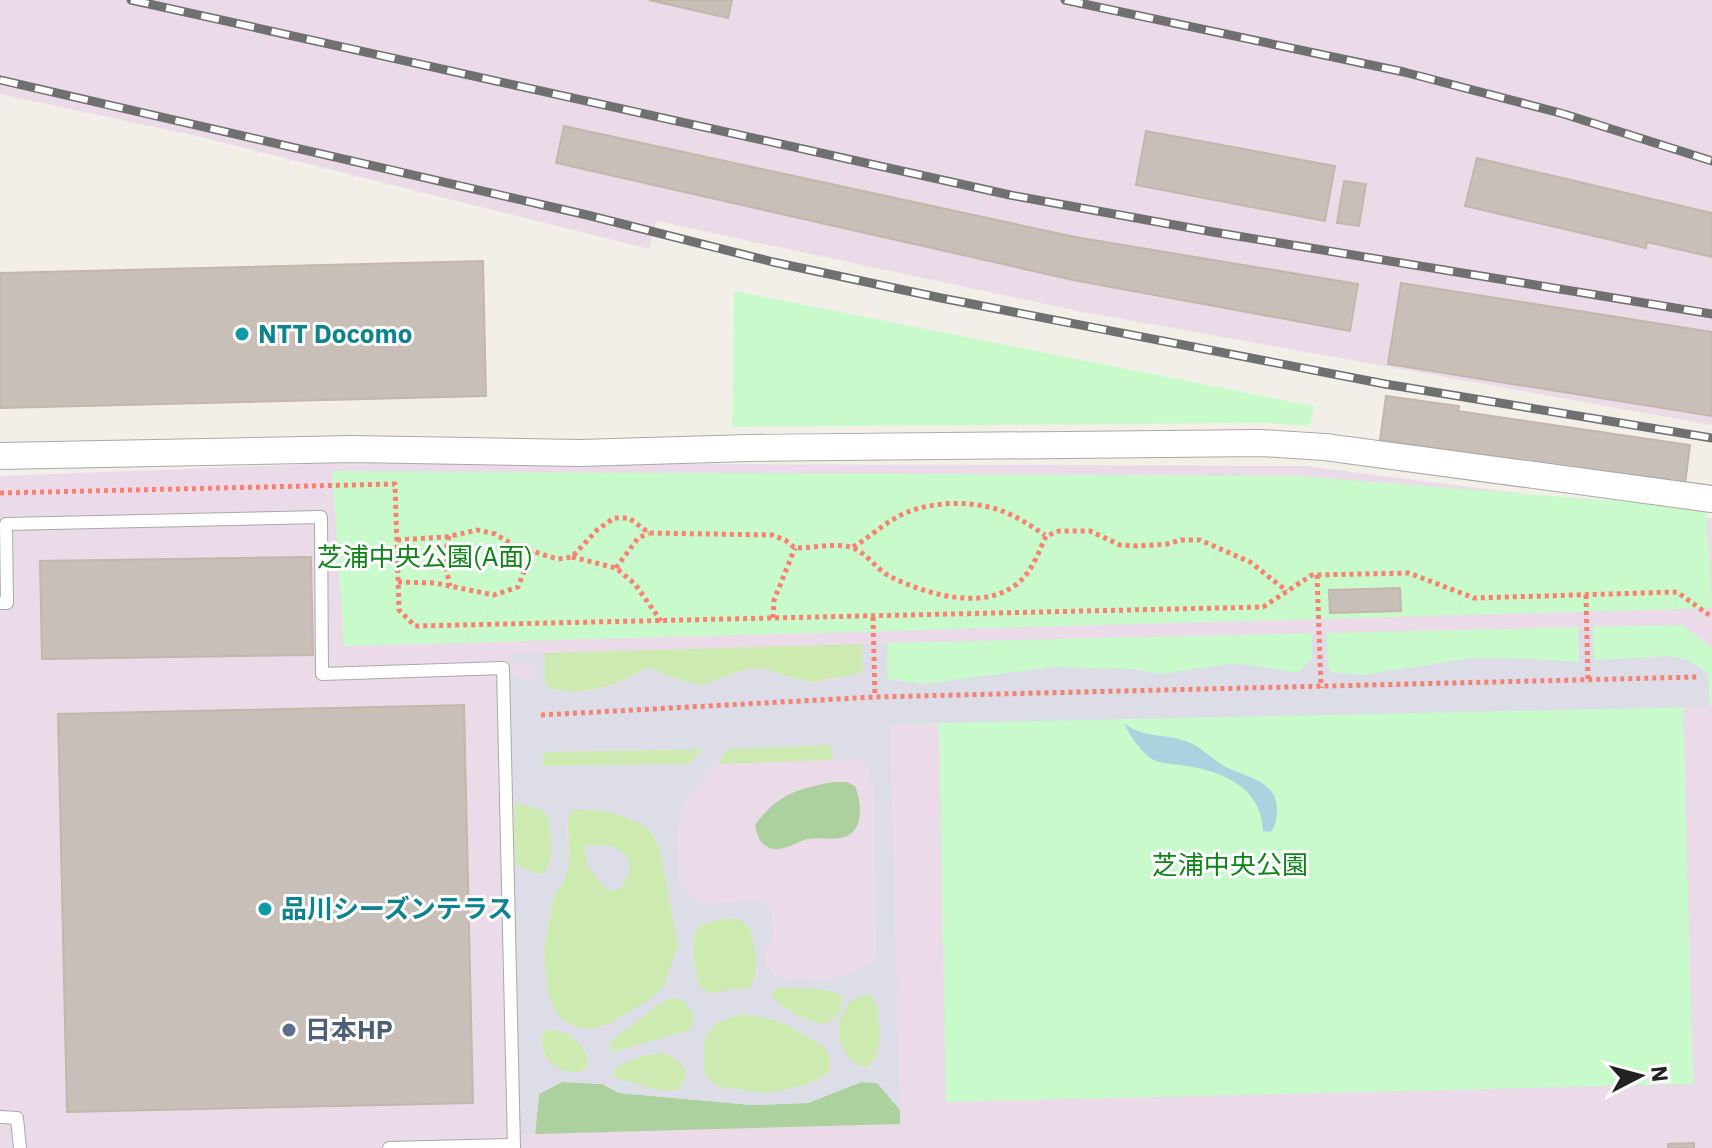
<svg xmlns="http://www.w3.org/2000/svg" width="1712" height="1148" font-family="'IBM Plex Sans','Noto Sans JP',sans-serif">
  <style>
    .industrial { fill: #ebdbe8 }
    .grass { fill: #cdebb0 }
    .forest { fill: #add19e }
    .park { fill: #c8facc }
    .plaza { fill: #dddde8; fill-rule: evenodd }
    .water { fill: #aad3df }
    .building { fill: #c7bfb8; stroke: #c4b6ab; stroke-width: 2 }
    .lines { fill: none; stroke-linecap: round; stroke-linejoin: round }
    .lane-casing { stroke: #a9a9a9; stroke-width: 14 }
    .street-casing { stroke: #a9a9a9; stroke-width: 28 }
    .path { stroke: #fa8072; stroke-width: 5; stroke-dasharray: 4 4; stroke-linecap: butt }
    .lane { stroke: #fff; stroke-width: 12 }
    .street { stroke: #fff; stroke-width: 26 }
    .rail-casing { stroke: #707070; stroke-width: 9 }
    .rail { stroke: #fff; stroke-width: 6; stroke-dasharray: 18; stroke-linecap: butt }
    .culture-dot { fill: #0f9aa8; stroke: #fff; stroke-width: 3 }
    .service-dot { fill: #5c6f8a; stroke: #fff; stroke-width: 3 }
    .labels { text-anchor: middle; stroke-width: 6; stroke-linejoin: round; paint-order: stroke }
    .culture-label { font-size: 26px; font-weight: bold; fill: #0d838f; stroke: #fff; text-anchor: start }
    .park-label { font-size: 26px; fill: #0c8416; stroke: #fff }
    .service-label { font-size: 26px; font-weight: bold; fill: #4e5e75; stroke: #fff; text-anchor: start }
  </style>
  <rect width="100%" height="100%" fill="#f2efe9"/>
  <g class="industrial">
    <polygon points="0,0 1712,0 1712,425 1078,311 656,221 649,249 192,135 0,94"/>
    <polygon points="340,463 1305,466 1712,518 1712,1148 0,1148 0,476"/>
  </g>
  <g class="grass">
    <path d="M862,644V673L811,682L759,669L743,670L701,686L645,669C611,688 589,695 549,689L545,681V653Z"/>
    <polygon points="832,745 832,760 718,764 727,749"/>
    <polygon points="703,749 690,764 543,767 542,752"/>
    <path d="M514,803C522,805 532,805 539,808C560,818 553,857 545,873H535L515,865Z"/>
    <path d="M578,809C601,810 643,814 655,838C661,848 663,861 665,873C668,890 679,931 678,945C678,957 671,976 665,986C658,995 646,1003 637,1009C601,1034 559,1041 547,989C542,966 545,920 553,898C557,887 566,879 568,865C572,847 564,829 571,811Z"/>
    <path d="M727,918C736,919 746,920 751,929C758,943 759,976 750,988L709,993L699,987C695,967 687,942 700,925Z"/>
    <path d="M781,987L829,990L841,995C843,1011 837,1020 822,1025C806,1019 777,1012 772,993L776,988Z"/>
    <path d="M868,994L873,997C879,1008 881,1021 880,1034C878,1096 833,1057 839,1024C840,1017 846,1008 850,1001Z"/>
    <polygon points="674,997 685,1002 694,1013 693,1025 688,1031 613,1052 610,1050 610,1041 663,1001"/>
    <path d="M741,1014C765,1014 807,1029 824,1046C831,1053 830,1062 830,1071C809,1092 737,1102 712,1083C697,1071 699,1039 713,1027C720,1019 731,1017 741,1014Z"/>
    <path d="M550,1029C571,1033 590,1045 587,1068C564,1083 533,1056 544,1031Z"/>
    <path d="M663,1053C682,1059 695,1075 677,1090H656L614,1077L613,1069C628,1059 646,1054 663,1053Z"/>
  </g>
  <g class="forest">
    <path d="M834,782H847L855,786C862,803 865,835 840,838C830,840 819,837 808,839C795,842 780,855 766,846C758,841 757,833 755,825C776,795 799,788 834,782Z"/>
    <polygon points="562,1082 602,1084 619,1093 752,1105 808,1103 861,1082 878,1083 900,1110 900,1124 535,1134 539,1094"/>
  </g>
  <g class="park">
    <polygon points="734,291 1314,406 1310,426 1264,423 732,427"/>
    <polygon points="332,471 1298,476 1706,508 1712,608 344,646"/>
    <polygon points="1682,625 1712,648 1712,706 1683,708 1693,1084 946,1102 939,724 889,724 887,643"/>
  </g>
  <g class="plaza">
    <path d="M1593,627L1594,660L1671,656L1688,660L1708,673L1710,707L890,724L900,1110L877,1083L861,1082L808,1103L752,1105L619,1093L602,1084L562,1082L539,1094L535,1134H519L515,865L535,873H545L553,857L549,818L541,809L514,803L510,674L535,681L534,664H508V654L545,653V681L549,689L580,692L613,687L645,669H654L673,678L701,686L743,670L759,669H768L789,678L810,682L826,681L862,673V644L887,643L888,679L923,684L1054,667L1133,669L1162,674L1228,664L1252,665L1292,672L1300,671L1312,658V634L1327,633L1328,664L1331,672L1362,675L1471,658H1511L1579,662L1578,628ZM831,745L832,760L858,759L866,764L871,778L875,802L876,956L872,962L849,974L832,979L793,980L775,976L767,967L764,956L773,936L772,912L769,907L755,901L708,904L697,902L686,892L680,882L678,872L677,830L683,808L689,797L728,749ZM702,749L690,764L543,766V752ZM578,809L599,810L621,816L640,823L655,835L662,857L678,945L664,986L651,999L606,1026L589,1029L571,1027L556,1012L547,989L544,949L554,895L561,887L568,868L567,821L571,811ZM727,918L740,919L751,929L758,968L757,980L750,988L709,993L699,986L694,961V935L700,925ZM781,987L829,990L841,995L842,1006L838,1015L831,1022L822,1025L796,1015L774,1000L772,993L776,988ZM868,994L873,997L877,1004L880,1030L879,1050L876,1061L869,1067H861L851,1060L843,1049L840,1041L839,1022L850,1001ZM674,997L685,1002L694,1013L693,1025L688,1031L614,1052L610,1050L611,1041L663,1001ZM741,1014L779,1020L823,1046L830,1056V1071L824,1078L794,1089L765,1093L719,1087L709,1080L704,1070V1044L709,1029L719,1021ZM550,1029L568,1034L583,1047L587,1052V1068L581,1073H571L560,1070L548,1061L541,1050V1038L544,1031ZM663,1053L675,1057L682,1062L687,1074L685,1083L677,1090H656L614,1077V1069L621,1064L649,1054Z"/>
    <polygon points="584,845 612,846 624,853 630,863 629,875 619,890 608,890 602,884 588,866"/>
  </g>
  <path class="water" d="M1124,723C1144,739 1166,733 1188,742C1201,747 1212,759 1224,766C1247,778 1276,780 1277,809C1277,819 1276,824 1271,832L1263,831C1262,788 1223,771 1186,766C1175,764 1159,764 1150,758C1139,749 1130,736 1124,723Z"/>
  <g class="building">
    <polygon points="649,0 732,0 728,18"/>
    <polygon points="564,126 1075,237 1358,284 1350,331 1073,280 556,163"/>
    <polygon points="1146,131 1335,166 1325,221 1136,185"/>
    <polygon points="1477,158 1712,213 1712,257 1647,242 1646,248 1465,206"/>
    <polygon points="1344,181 1366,184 1359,226 1337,223"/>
    <polygon points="483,261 486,396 0,408 0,273"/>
    <polygon points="1401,283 1712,332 1712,416 1388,364"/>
    <polygon points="1386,396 1459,406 1458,411 1690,445 1685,484 1380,440"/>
    <polygon points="311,557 313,655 42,659 40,561"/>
    <polygon points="1400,588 1401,611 1330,613 1329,590"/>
    <polygon points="464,705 473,1103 67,1112 58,714"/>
    <polygon points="1694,1143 1694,1148 1668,1148 1668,1144"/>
  </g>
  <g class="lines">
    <defs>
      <g id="lane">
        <polyline points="0,603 7,603 6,524 321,517 322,674 503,668 514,1148"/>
        <polyline points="0,1117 17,1118 20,1148"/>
        <polyline points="389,1148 514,1145"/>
      </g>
      <polyline id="street" points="0,456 353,449 580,453 749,448 1261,443 1325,447 1712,499"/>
    </defs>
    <use href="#lane" class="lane-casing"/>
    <use href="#street" class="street-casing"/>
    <g class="path">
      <polyline points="0,493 395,484 399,610 415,626 1263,607 1312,575 1409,573 1474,598 1677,592 1712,617"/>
      <polyline points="449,536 444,559 450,586"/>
      <path d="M397,540L446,537L477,530L495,534L514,545L544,555L558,559L572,557L597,530L614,518H629L649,533L772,535L785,540L795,548C813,548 832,543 850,547C865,551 876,569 889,576C925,594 984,612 1018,583C1032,572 1039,551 1046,536L1059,531H1090L1120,545L1137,546L1167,544L1181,540H1200L1250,562L1287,591"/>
      <path d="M853,547C867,539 880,527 894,519C922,501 971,499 1002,511C1018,517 1031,526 1045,535"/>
      <polyline points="572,557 616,568 635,584 661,621"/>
      <polyline points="616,568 638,538 649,533"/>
      <polyline points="1317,575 1321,688"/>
      <polyline points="398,582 435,583 494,595 518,587 532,551"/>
      <polyline points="1586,595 1588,680"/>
      <polyline points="873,617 875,697"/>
      <polyline points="773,618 774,600 795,548"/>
      <polyline points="541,715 875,697 1698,677"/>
    </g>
    <use href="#lane" class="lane"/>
    <use href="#street" class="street"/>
    <defs>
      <g id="rail">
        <polyline points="131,0 1010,195 1213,232 1712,314"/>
        <polyline points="1065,0 1404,72 1564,114 1712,161"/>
        <polyline points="0,80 587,215 773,262 941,298 1385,384 1712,438"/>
      </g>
    </defs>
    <use href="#rail" class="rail-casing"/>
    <use href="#rail" class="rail"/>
  </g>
  <g class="culture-dot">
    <circle cx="242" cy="334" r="8"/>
    <circle cx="265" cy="909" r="8"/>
  </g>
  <circle class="service-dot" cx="289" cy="1030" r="8"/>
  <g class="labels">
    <g class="culture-label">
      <text x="258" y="343">NTT Docomo</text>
      <text x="281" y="918">品川シーズンテラス</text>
    </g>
    <g class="park-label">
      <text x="425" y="566">芝浦中央公園(A面)</text>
      <text x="1230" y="874">芝浦中央公園</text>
    </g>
    <g class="service-label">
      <text x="305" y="1039">日本HP</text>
    </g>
  </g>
  <g transform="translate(1640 1076) rotate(84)" stroke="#ffffff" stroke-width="6" paint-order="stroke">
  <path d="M0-6L14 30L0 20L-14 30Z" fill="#222222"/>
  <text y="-12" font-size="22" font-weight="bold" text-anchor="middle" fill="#222222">N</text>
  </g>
</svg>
